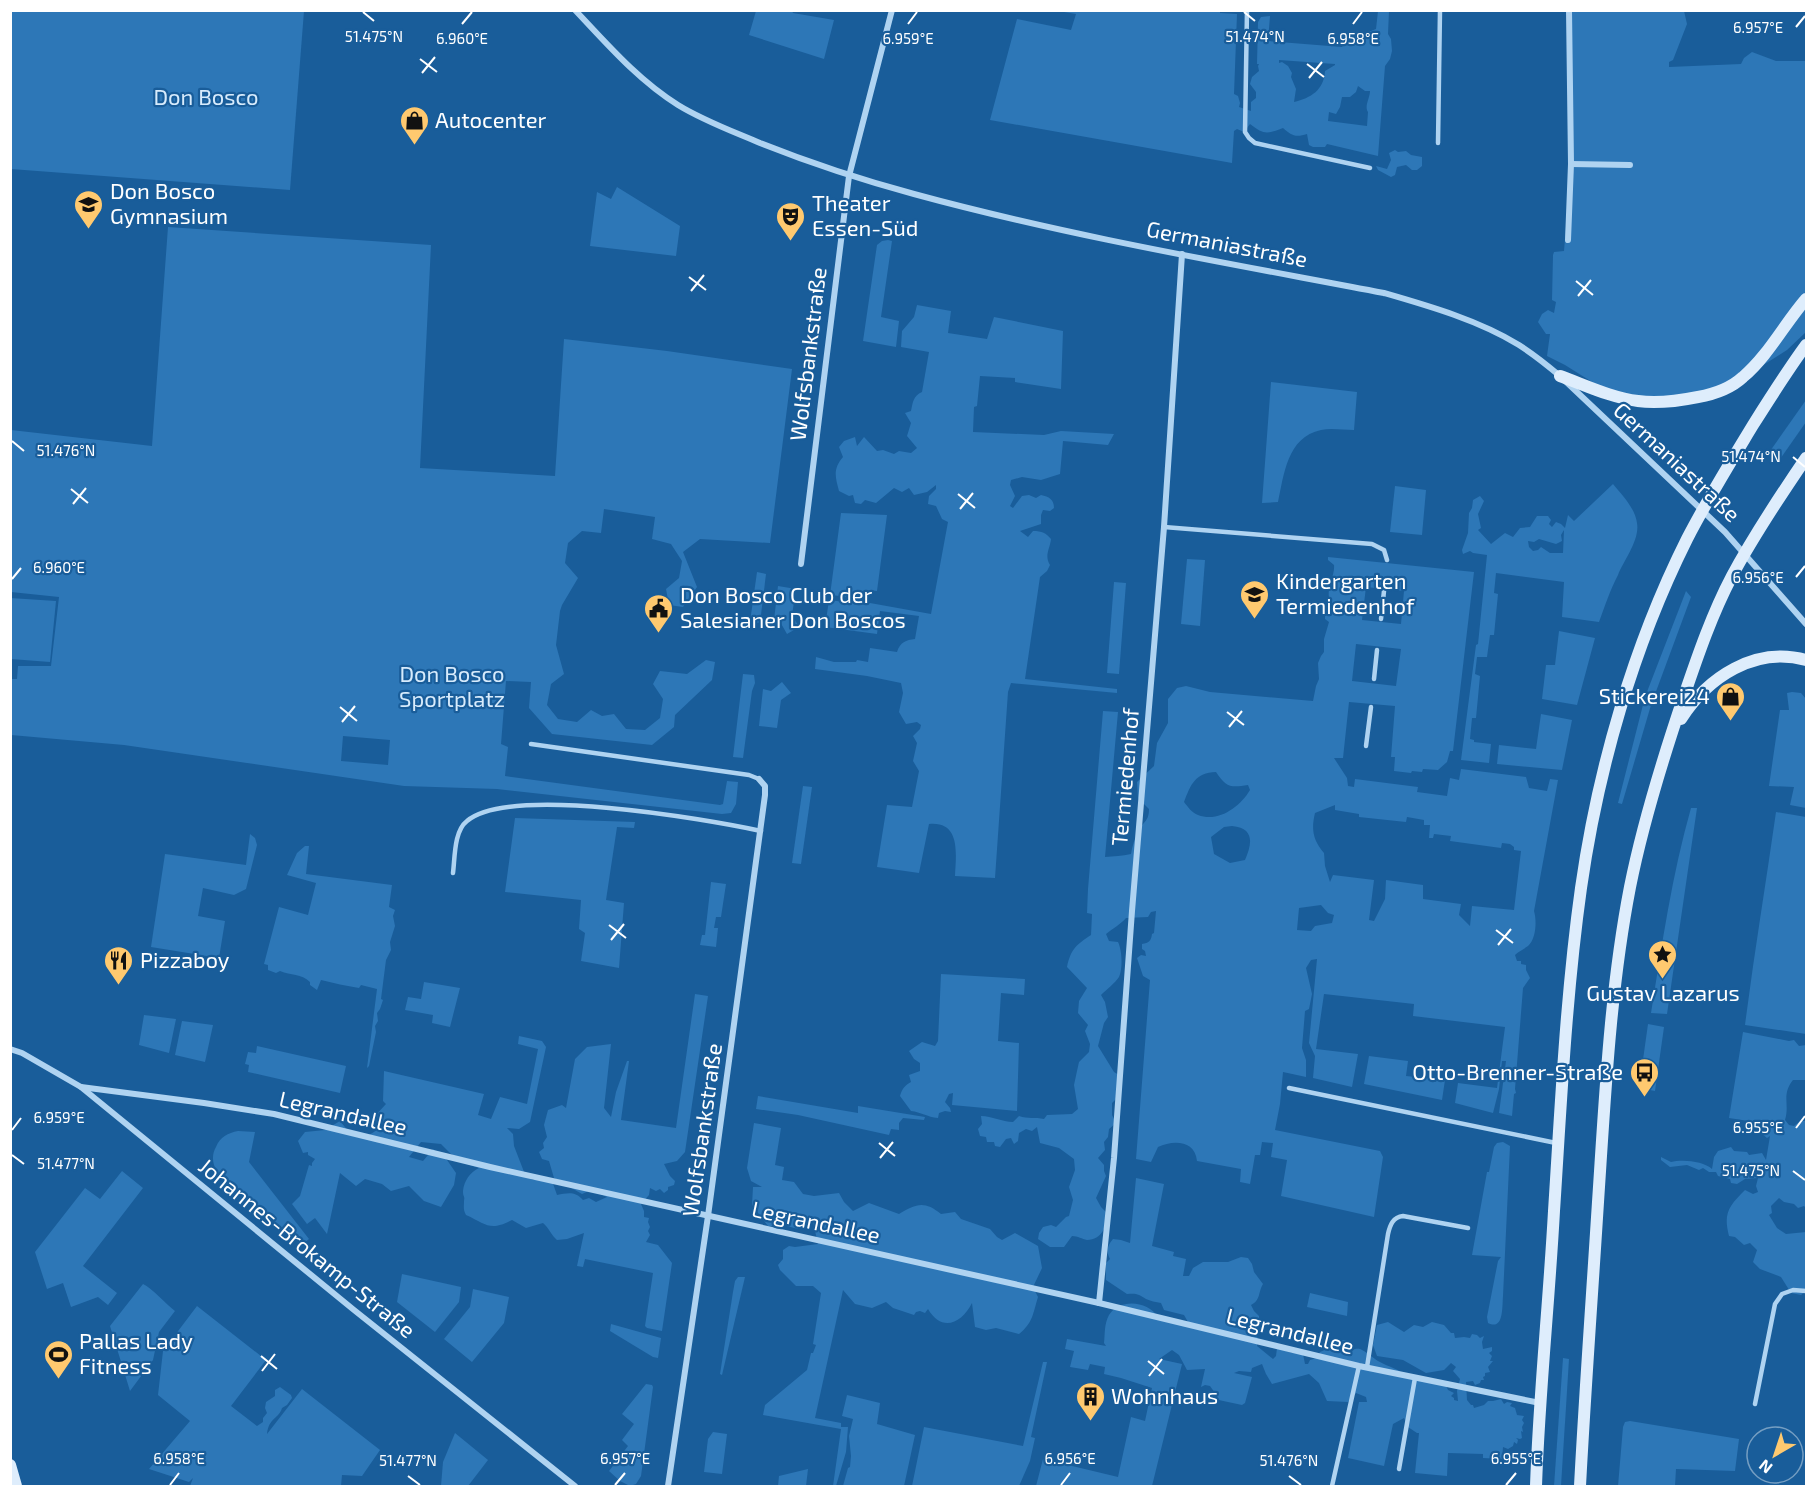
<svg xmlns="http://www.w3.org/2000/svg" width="1817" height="1497" font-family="'Exo 2',sans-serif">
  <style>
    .green { fill: #2d77b7; fill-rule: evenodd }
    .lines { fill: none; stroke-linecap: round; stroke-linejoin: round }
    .lane { stroke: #afd3f1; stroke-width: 4.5 }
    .street { stroke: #afd3f1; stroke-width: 6 }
    .secondary { stroke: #deedfc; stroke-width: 12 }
    .ticks { fill: none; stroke: #fff; stroke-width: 2 }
    .labels { text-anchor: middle; stroke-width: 4.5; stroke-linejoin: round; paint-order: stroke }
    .park-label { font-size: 22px; fill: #d7ebfc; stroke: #195d9a }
    .poi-label { font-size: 22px; fill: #fff; stroke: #195d9a; text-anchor: start }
    .street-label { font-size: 22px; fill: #fff; stroke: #195d9a }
    .ticks-label { font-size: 15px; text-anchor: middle; fill: #fff; stroke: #195d9a; stroke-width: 4.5; stroke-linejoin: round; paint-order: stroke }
  </style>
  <rect width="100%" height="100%" fill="#195d9a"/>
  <g class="green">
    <path d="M1220,10V13L1237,14L1234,94L1238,96L1240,103L1239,107L1251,111V102L1256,98V92L1250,84L1252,77L1259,71L1258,66L1259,64H1257L1258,22L1261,17L1270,16L1268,41L1342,47L1348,37L1360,41L1367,38L1366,33L1376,29L1378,11H1389L1388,34L1391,39L1392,51L1390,59L1385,66L1378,156L1327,144L1325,147H1313L1309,145L1307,134C1295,138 1291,135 1283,128C1267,134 1264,135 1250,124L1244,132L1237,129L1234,131L1232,163L990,120L1017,19L1071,30L1076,14L1058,11ZM1279,60L1335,64V65L1325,71C1324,90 1311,98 1294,102L1296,89L1291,77L1292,73L1288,66L1282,62L1279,63ZM1358,86L1365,91H1370C1370,98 1364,106 1368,112L1367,126L1328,121L1329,112L1336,114L1340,107L1342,97H1350L1356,92Z"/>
    <polygon points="10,11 304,11 290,190 11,169"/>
    <polygon points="756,11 792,11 793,13 834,20 824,59 749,35"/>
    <polygon points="1569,11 1684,11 1687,24 1673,60 1669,62 1669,67 1741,64 1744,58 1752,52 1776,61 1806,61 1806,332 1787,350 1733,384 1653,403 1608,392 1565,365 1547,356 1550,334 1546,334 1538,322 1542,314 1548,310 1554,313 1556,302 1552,300 1553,255 1554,252 1564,251 1571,164"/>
    <polygon points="1395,150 1398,152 1406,151 1411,155 1422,157 1422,166 1417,170 1412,170 1406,165 1397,167 1395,175 1391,177 1378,170 1376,166 1387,169 1391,160 1389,153"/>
    <polygon points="617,187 680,226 676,256 590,246 597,192 611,199"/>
    <path d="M168,227L431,245L420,468L555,476L564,339L667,351L792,369L770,543L700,539L683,552L697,587L683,607L669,605L666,589L679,578L682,561L671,544L652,539L655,517L604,509L601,533L582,531L568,543L565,563L578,578L562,605L560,611L556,645L564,674L551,684L547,705L558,719L577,722L591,710L602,716L614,714L626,729L645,730L660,718L663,699L653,684L660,671L687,674L706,660L715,662L712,680L675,715L674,727L652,745L552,734L529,708L531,682L506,681L501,744L508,747L505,776L720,805L723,804L727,781L738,782L736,804L731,813L722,814L497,789L404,786L124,745L11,735V679H17L18,666H51L59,597L11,592V430L152,446ZM343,736L390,740L388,765L341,761Z"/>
    <polygon points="888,240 892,241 881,317 899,321 896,347 863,341 877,245 882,241"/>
    <path d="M917,305L951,311L948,333L987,339L994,317L1063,331L1061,389L1015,382V378L980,376L977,406L974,407L973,432L1044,435L1061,431L1114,434L1108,445L1063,441L1060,474L1041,480L1022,477L1011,480L1010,485L1015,496L1010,506L1013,508L1022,496L1029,495L1036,498L1041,495C1049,497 1054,499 1054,508L1050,511L1043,510L1041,515V524L1020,531L1028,537L1033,531C1042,531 1046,533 1051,539C1050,549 1044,555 1050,565L1047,571L1040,577L1025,679L1117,689V693L1011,683L1008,692L995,878L955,876C956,854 961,821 929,824L919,873L877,867L887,805L912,807L919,771L913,761L917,743L913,736L920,729L921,725L917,722L906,724L899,712L903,693L901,683L867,676L815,669L816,657L834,662H856L857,660L868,662L870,648L897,652C900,642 906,640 915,639L919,616L880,611L877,634L825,627L829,600L867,605L870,603L931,614L948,522L942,519L936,506L928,504L929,496L936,489V485L927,492L914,495L909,488L902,492L894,488L876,503L865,500L861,504L855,503L853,495L849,496L839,491C835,476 833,469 843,457L839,447L844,441L855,437L857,446L864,437L877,451L883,450L894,454L899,451L911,453L917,448L907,436L911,423L905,413L911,411C913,402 913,396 922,392L929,352L901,347L902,331L914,317Z"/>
    <path d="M1271,382L1357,392L1354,430C1343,430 1331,428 1321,430C1287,437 1284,475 1278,502L1262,503Z"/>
    <polygon points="1806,400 1806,422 1778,462 1768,454"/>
    <path d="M1613,484C1622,495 1635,508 1637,523C1640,540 1624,560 1618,575C1610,590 1605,606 1599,622L1562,617L1564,582L1496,573L1494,593L1498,594L1494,635H1490L1487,657H1477L1475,674L1480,676L1476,718H1472L1470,739L1474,740V742L1491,744L1489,763L1461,760L1476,645L1478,644L1487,555L1473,553L1470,551L1463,554L1462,550L1468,533L1469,513L1472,508L1473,500L1480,496L1484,501L1478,514L1481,528L1478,530L1491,544L1505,533L1513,537L1520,528L1530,527L1537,516H1548L1551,520L1549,524L1552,527L1556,522L1561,524L1565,528L1568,515L1574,521ZM1564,530L1563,553H1550L1541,547L1538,550L1533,551L1529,547L1528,541L1534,542L1539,539L1556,544L1562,541L1561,535Z"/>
    <polygon points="1395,486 1426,490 1422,535 1390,532"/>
    <polygon points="841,513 887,515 877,591 869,590 860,598 830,595"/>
    <path d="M1328,557L1474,572L1453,751H1450L1447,762L1438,770L1423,769L1422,772L1412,771L1411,773L1394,771L1395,757H1391L1395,706L1349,702L1343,758H1334L1347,778L1348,786L1354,787L1355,779L1418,787L1417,792L1447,796L1450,778L1459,780L1461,769L1526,777L1529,788L1547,791L1550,779L1558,780L1534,911C1537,921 1536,939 1528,946C1524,949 1519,951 1515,955L1517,961H1521V964L1526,965V970L1530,978L1523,988L1515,1089L1516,1093L1514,1094L1512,1116L1499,1113L1506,1061H1502L1499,1089L1493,1113L1455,1103L1458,1083L1497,1088L1505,1027L1413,1016L1414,1004L1324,994L1316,1049L1358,1054L1352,1087L1313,1078L1315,1056L1309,1043L1317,959L1311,960L1306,968L1312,994L1309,1009L1305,1011L1302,1048L1306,1060V1077L1283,1072L1280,1104L1275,1130L1380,1151L1383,1157L1374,1217L1281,1196L1287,1160L1271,1157L1273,1143L1262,1142L1260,1155H1255L1250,1184L1240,1182L1241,1169L1197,1161C1195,1140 1173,1140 1158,1147L1151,1162L1136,1159L1150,980L1143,976L1137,958L1141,955L1146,956L1145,951L1142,949V944C1149,943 1151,941 1152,934L1154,933L1156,911L1151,912L1148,917L1126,918C1120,925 1113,928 1106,934L1109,941L1118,942C1122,950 1123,968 1119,977C1115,983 1106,990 1101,995L1105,1002L1108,1017L1104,1023L1098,1046L1114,1072L1119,1075V1096L1112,1103V1115L1116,1123L1109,1129L1108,1137L1104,1142L1105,1150L1098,1158L1104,1165V1171L1106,1176L1096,1198L1101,1207L1108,1214C1107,1225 1102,1240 1087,1240C1082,1239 1078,1236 1072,1236L1064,1247H1050L1038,1239L1039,1233L1043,1227L1051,1225L1056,1227L1066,1217L1069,1216L1073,1200L1069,1187L1075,1170L1074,1159L1059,1148L1040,1143L1037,1127L1032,1131L1026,1129L1019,1133L1018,1141L1014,1144L1011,1138L1006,1139L1000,1147L995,1146L994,1142H987L986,1137L980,1136L978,1129L982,1124L981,1116C992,1116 1002,1122 1013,1122L1019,1116C1028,1119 1035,1117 1044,1119L1047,1115L1072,1114L1078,1109L1074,1085L1077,1071L1079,1062L1089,1052L1090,1044L1085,1031L1088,1025L1078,1013L1079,1001L1087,988L1067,967C1071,949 1076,945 1091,935L1092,914L1087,913L1088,889L1103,711L1118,712L1105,857C1114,856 1122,856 1131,854C1132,846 1135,838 1139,830C1144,821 1149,821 1149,809L1138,798L1137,782L1154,766L1157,743L1168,723V699L1177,688L1186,686L1210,692L1313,701L1316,686L1319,679L1318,663L1321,656L1324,652V639L1329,622L1325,619V604L1329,598C1327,585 1335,576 1334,565L1328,560ZM1366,587L1404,591L1401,624L1362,620ZM1356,644L1401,649L1396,686L1352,681ZM1216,772C1226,787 1230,788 1248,785L1250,790C1240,807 1218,823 1198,815C1192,813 1188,807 1184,802C1191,784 1195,773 1216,772ZM1335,805V810L1359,814V817L1406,822L1407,817L1424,820V825H1430L1429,838H1433L1434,834L1451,836L1450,841L1501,848L1502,843L1510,844L1514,847V850L1521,851L1514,910L1472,906L1470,926L1459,915L1461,904L1423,899V885L1386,880L1385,899L1374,921L1369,920L1374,880L1333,875L1330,882L1325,866L1324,853C1313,840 1311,830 1315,813ZM1232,826C1255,828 1252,844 1245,860L1230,863L1214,854L1211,837L1224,827ZM1321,905L1328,913L1334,915L1332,923L1315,926L1311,931L1297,930L1299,908Z"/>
    <polygon points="1187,559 1205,560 1200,626 1181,624"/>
    <polygon points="757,572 766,574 760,623 750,622"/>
    <polygon points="1114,582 1126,583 1119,674 1107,673"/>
    <polygon points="778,586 796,589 792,615 799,627 787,634 779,620 774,620"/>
    <polygon points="1686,591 1691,597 1651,705 1622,804 1618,803 1645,697"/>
    <polygon points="10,598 56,601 50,662 11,659"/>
    <polygon points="1559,631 1595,638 1577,705 1542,699 1546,665 1555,665"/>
    <polygon points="743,674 754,675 755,683 752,691 743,758 733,757"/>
    <polygon points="782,682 791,693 781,700 777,728 759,726 763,689 771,691"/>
    <polygon points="1792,692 1801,693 1806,699 1806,808 1790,805 1794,787 1769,786 1780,710 1789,710 1787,693"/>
    <polygon points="1541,714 1572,720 1562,770 1497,764 1499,745 1536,749"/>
    <polygon points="803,786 812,787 801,864 792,863"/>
    <path d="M1691,808H1697L1667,1014L1651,1013C1662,944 1672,875 1691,808Z"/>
    <path d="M1776,812L1806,817V1034L1745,1025C1754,954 1766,883 1776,812Z"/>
    <polygon points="515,818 635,822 634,828 617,827 606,900 624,903 619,968 581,961 585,933 579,929 581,900 505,892"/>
    <polygon points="250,834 255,838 257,845 246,889 234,895 203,888 198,916 225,921 219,958 151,947 165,854 246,865"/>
    <path d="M305,846H309L306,874L392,885L389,907L395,910L393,916L395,926L390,942L391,950L386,960L381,999L383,1000L380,1009L377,1013L378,1021L375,1026L376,1032L369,1066L367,1068L377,989L361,985L359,988C346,986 334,983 321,980L317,990L310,985V982C301,973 291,976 280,971L276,973L268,970V965L264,964L279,907L308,915L316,883L287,875L297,853Z"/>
    <polygon points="711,882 726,884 721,917 716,917 714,928 718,928 716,947 700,945 702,935 705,935"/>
    <path d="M941,974L1025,979L1024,995L1001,993L998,1041L1019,1043L1017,1111L952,1105L953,1093L949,1094L945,1102L950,1108L951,1112L945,1111L939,1113L938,1118C927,1117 921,1112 911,1111L900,1096C902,1089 905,1085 911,1082L909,1075L920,1071V1063L914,1059L909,1051L922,1042L935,1046L938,1041Z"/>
    <polygon points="424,982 460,988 450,1027 432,1023 433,1015 405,1010 408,997 421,999"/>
    <path d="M695,994L708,996L685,1152L677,1161L664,1164L670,1176L675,1181L674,1185L668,1187V1190L664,1193L660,1189L656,1191L650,1188L649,1195L641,1204L644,1211V1217L649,1218L648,1222L650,1227L648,1231L650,1235L646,1242L658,1245L672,1263L662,1331L647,1328L645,1326L653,1273L585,1259L583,1267L577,1266L584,1233L567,1239L557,1240C551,1235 549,1228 543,1223L526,1228L512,1220C490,1232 486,1224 466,1215C463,1209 464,1208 464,1201C465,1195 463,1198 463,1191C464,1181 470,1172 479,1168L467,1164L451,1154L441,1144L421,1142L409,1157L423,1161L433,1149L447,1160L456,1173L454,1185L441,1207L424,1201L409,1186L391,1191L382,1184L365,1179L356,1186L340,1173L327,1234L315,1218L307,1224L292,1204L300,1196L309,1165L312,1166V1163L315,1159L308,1155V1152L303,1153L298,1141L305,1132L325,1130L340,1121L349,1132L366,1137L377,1130L374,1117L386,1104L383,1101L384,1071L484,1094L478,1115L491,1119L500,1097L527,1104L538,1049L518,1044L519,1036L542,1041L546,1047L530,1122L519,1129L507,1128L513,1134L514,1146L526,1177L533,1180L551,1178L557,1195C568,1193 575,1191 583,1200L589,1198L596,1202L607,1197L591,1190L582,1194L554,1178L549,1161L542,1159L539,1152L544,1148L543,1143L547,1137L544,1125L548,1110L562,1105L566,1108L575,1059L587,1047L611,1044L604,1108L611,1117L616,1092L627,1061H629L621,1120L676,1128Z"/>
    <polygon points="144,1015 176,1019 169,1053 139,1045"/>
    <polygon points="182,1021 213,1025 205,1062 175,1055"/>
    <polygon points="1648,1024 1664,1027 1655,1091 1639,1088"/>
    <path d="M1743,1032L1789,1041L1794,1040L1799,1046L1806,1045V1080H1793C1781,1095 1790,1104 1785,1120L1789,1125L1794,1126L1800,1121H1806V1208L1804,1206L1798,1208L1794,1204L1784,1202L1779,1198L1771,1206L1772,1213L1769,1215L1777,1228L1786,1234L1806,1232V1291L1801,1295L1791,1293L1781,1277L1760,1269L1753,1262L1757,1250L1750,1243L1744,1245L1735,1237L1729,1236C1723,1213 1729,1206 1745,1190L1753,1194L1758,1192L1756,1186L1758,1178L1745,1179L1737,1184L1731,1183L1730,1179L1718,1176L1716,1172H1709L1703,1168L1699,1170L1687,1165L1670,1167L1661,1160V1157L1671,1162C1682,1159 1704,1161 1712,1169L1714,1157L1718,1151L1731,1147L1734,1151L1747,1152L1749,1155L1762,1153L1766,1160L1770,1136L1767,1138L1761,1133V1128L1757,1127L1755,1122L1729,1118Z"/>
    <polygon points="257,1046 346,1066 340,1093 248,1072 249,1065 245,1064 248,1052 256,1053"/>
    <polygon points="1369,1056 1408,1061 1406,1076 1445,1080 1442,1100 1364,1084"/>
    <polygon points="758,1096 858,1113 858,1106 925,1117 924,1120 903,1118 899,1123 899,1130 891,1129 889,1135 798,1115 756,1109"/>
    <path d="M754,1123L781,1128L775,1165L784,1167L782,1180L794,1182L803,1194L814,1196L839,1193L844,1202L853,1211L869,1203L899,1214C916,1204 924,1200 941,1214L955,1212L961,1219L990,1229L997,1237L1002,1240L1015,1233L1038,1246L1042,1268L1033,1287L1038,1297C1033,1313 1033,1323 1019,1334L996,1328L986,1330L975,1327L972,1303C962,1323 942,1333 928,1309L925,1313L920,1311L916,1312L914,1315L893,1308L886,1302L872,1308L855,1304L843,1290L815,1418L841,1423V1427H848L846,1452L836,1486H833L841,1429L763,1415L765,1405L807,1370L811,1353H813L816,1345L813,1344L821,1293L813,1286H796L780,1270L778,1265L783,1259V1250L789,1246L795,1247L818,1244L813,1222H806L798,1229L787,1226H768L752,1205L753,1187H762L751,1181L747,1168Z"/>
    <path d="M238,1131L255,1132L249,1162L309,1239L304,1243L298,1240C281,1226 219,1182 214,1165C212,1158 213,1152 216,1147C220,1137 228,1133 238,1131Z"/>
    <path d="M1503,1142L1510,1146L1503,1296C1502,1307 1504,1331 1488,1323L1487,1317L1498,1261L1501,1257L1472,1255L1487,1172H1489L1494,1147L1497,1143Z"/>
    <polygon points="122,1171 143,1188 83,1266 117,1293 108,1305 98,1297 71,1307 63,1283 47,1289 35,1252 85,1188 100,1199"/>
    <path d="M1136,1178L1164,1184L1152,1246L1174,1252L1173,1256L1186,1259L1183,1276H1189L1193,1268L1203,1262H1228L1241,1257L1248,1258L1252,1264L1254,1272L1263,1284C1258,1292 1261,1300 1251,1305L1254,1311L1259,1316V1323L1254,1330L1258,1339L1257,1346L1273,1359L1276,1356L1277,1348L1292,1353L1297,1352L1303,1354L1305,1364H1308L1310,1360L1317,1358L1320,1352L1327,1349L1335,1341L1346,1340L1351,1343L1352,1350C1356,1349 1358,1348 1362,1350C1367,1352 1373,1358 1378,1361C1390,1368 1399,1368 1409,1379L1444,1381L1448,1390L1454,1393L1451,1396L1454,1398V1400L1458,1401L1457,1391L1460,1379L1453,1371L1456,1367L1451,1363L1444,1370L1426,1373L1403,1360L1377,1356L1373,1345L1377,1325L1388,1322L1404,1332L1414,1325L1423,1327L1432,1322L1444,1325L1451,1333H1454L1455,1338L1464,1337L1470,1338L1472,1334L1477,1335L1480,1338L1484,1336L1482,1342L1483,1349L1492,1347V1351L1489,1353L1492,1356L1490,1361H1493L1488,1367L1490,1372L1485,1373V1376L1483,1377L1484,1380H1481L1480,1383L1475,1385L1473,1381L1466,1382L1467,1400L1471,1405H1473L1474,1408L1484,1405L1488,1401H1493L1501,1399L1504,1404L1507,1402L1512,1403L1510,1406L1515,1408L1517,1415L1524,1416L1522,1420L1524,1423L1522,1427L1523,1432L1521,1431L1522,1438L1520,1439L1516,1438L1518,1440L1517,1444L1514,1442L1513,1446L1508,1449L1503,1447L1502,1459L1483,1458V1454L1448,1453L1447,1476L1415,1473L1419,1433H1417L1408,1427L1404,1418L1393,1424L1384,1466L1348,1458L1359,1402H1367L1366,1397L1356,1393L1348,1402L1327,1401L1319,1383L1309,1374L1272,1384L1266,1374L1262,1364L1252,1368L1251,1372L1239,1371L1234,1373L1252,1377L1245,1403L1242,1405L1214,1399L1215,1393L1210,1386L1205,1385L1201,1387L1205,1369L1187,1370L1179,1355L1172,1350L1159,1359L1182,1364L1152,1486H1036L1043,1459L1118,1477L1131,1417L1145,1421L1152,1388L1121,1378L1104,1374L1105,1367L1090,1364L1088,1370L1070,1367L1074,1351L1065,1349L1067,1339L1106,1346L1104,1343C1105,1334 1104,1324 1109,1315C1120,1298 1148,1301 1158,1317L1188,1322L1184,1315L1164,1310L1161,1303C1156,1302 1150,1301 1146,1299C1139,1294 1136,1293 1127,1294L1106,1280V1263L1110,1259C1106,1251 1107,1246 1113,1239L1121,1240L1130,1243Z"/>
    <polygon points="402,1274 461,1287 459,1302 435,1332 397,1302"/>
    <polygon points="738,1277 745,1277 722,1375 720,1374 733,1292 735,1281"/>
    <path d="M143,1284C152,1288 166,1304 175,1311L159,1332L153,1360L130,1391L110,1326Z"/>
    <polygon points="473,1289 509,1297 504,1323 472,1362 444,1339 470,1307"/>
    <polygon points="1310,1293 1348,1302 1347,1316 1307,1307"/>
    <path d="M197,1306L266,1360L231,1406L257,1426L263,1422V1418L267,1413L265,1408L266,1402L275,1396V1390L280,1387L291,1395L292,1398L287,1405L282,1408C279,1419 269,1417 267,1434L302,1389L380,1450L362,1476L342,1475L341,1486H190L193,1478L189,1482L149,1469L190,1421L158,1395L163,1351Z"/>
    <polygon points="611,1324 661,1338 658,1358 653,1357 610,1331"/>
    <polygon points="1563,1358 1569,1359 1561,1486 1554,1486"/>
    <polygon points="1043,1362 1047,1362 1031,1437 1035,1438 1030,1461 1019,1486 912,1486 924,1427 1023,1446"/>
    <polygon points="646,1384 652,1385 653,1387 641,1476 636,1484 630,1486 620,1481 609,1471 628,1446 622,1440 634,1424 622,1414"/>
    <polygon points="847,1395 880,1403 877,1424 915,1435 904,1486 843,1486 848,1468 850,1467 851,1456 849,1436 853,1419 842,1416"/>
    <polygon points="1630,1421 1739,1439 1735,1471 1676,1469 1675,1486 1618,1486 1623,1427 1625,1422"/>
    <polygon points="713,1432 727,1434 722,1474 704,1472 708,1439"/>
    <polygon points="455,1433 488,1460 468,1486 441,1486 443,1462"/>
    <polygon points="808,1469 806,1486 778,1486 779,1476"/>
  </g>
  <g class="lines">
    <g class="lane">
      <polyline points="1247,10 1245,132 1249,138 1255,143 1370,168"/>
      <polyline points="1438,143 1440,10"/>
      <polyline points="1164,527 1372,544 1384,550 1387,560"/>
      <polyline points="1381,619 1384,591"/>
      <polyline points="1374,679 1377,650"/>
      <polyline points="531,744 749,775 759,779"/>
      <polyline points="1366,746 1371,707"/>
      <path d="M453,873C455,857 454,831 467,821C510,785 705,819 761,831"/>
      <polyline points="1289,1088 1556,1143"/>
      <path d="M1367,1367L1388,1234C1390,1225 1393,1217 1403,1216L1468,1228"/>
      <polyline points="1755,1404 1775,1304 1782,1294 1793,1290 1806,1291"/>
      <polyline points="1399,1469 1415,1378"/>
      <polyline points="1332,1486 1359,1366"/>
    </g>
    <g class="street">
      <path d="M575,10C607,44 638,80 678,105C704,121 732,131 760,143C810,163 862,180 914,194C1068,236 1227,263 1384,293C1429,306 1478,320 1519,345C1533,354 1547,365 1560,376L1725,532L1806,624"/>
      <polyline points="1571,164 1630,165"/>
      <polyline points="1568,240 1571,164 1569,10"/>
      <polyline points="801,564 849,176 892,10"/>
      <polyline points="10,1049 22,1053 81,1087 354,1310 575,1486"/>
      <polyline points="81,1087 204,1103 274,1114 490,1167 1099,1303 1359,1366 1540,1403"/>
      <polyline points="1099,1303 1114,1158 1132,911 1164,527 1182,254"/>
      <polyline points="668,1486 708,1216 765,795 765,786 759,779"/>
    </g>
    <g class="secondary">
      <path d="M1560,376C1585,385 1612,398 1638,401C1658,404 1678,401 1698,397C1715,394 1730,389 1743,377C1768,356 1785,323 1806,299"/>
      <path d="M1681,719C1708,677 1755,646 1806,660"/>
      <polyline points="10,1465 16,1486"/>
      <path d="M1536,1486C1539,1395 1549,1303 1554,1211C1561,1103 1566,995 1581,888C1598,769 1633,647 1687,539C1707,500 1730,463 1753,425C1770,398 1787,371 1806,345"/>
      <path d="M1580,1486C1585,1392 1592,1297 1598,1202C1605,1097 1610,990 1630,887C1643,822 1663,758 1684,696C1698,655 1712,614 1732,576C1754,535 1780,496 1806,458"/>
    </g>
  </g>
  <path class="ticks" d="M363,12L374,21M1244,12L1255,21M462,24L472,12M908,24L917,12M1353,24L1362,12M1796,27L1805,16M420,59L437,72M1307,64L1324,77M422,73L435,57M1309,78L1322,62M689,277L706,290M1576,281L1593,295M691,291L704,275M1578,296L1591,280M12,441L24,451M1793,457L1805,467M71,489L88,503M958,494L975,508M73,504L86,488M960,509L973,493M1796,577L1805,566M12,579L21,568M340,707L357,721M1227,712L1244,725M342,722L355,706M1229,727L1242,711M609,925L626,938M1496,930L1513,943M611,940L624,924M1498,945L1511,929M1796,1128L1805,1116M12,1130L21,1118M879,1143L895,1156M12,1155L24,1164M880,1158L893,1142M1793,1171L1805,1180M261,1356L277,1369M1148,1361L1164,1374M262,1371L275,1354M1149,1376L1162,1359M408,1476L420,1485M1289,1476L1301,1485M170,1485L179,1473M615,1485L625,1473M1061,1485L1070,1473M1506,1485L1516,1473"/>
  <defs>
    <symbol id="shop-pin" viewBox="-11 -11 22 30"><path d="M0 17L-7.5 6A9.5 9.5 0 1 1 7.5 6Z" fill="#ffc96f" stroke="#195d9a"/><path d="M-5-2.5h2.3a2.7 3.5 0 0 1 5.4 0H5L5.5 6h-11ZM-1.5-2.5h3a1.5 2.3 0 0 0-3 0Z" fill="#111"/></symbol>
    <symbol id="school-pin" viewBox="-11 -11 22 30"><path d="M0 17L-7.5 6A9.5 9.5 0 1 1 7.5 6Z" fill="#ffc96f" stroke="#195d9a"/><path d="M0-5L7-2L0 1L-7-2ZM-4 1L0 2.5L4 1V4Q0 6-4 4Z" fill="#111"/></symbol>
    <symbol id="theatre-pin" viewBox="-11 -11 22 30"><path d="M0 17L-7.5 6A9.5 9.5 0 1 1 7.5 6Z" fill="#ffc96f" stroke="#195d9a"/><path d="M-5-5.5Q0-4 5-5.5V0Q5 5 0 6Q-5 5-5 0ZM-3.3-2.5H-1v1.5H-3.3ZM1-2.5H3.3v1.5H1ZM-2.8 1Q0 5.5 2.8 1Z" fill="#111"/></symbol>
    <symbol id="civic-pin" viewBox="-11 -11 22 30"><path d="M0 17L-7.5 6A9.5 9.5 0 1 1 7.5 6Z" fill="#ffc96f" stroke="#195d9a"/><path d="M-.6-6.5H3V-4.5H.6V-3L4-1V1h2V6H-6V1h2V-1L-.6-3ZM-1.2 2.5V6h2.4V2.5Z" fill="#111"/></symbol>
    <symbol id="sight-pin" viewBox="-11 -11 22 30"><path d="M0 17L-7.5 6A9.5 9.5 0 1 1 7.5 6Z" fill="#ffc96f" stroke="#195d9a"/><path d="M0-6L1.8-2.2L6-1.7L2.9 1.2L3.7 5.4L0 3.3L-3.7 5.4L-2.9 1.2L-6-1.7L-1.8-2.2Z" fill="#111"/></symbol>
    <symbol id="restaurant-pin" viewBox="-11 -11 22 30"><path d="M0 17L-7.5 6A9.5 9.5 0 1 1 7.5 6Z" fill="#ffc96f" stroke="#195d9a"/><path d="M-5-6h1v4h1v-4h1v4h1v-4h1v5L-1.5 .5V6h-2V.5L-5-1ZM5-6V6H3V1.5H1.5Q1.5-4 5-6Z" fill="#111"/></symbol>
    <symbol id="bus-pin" viewBox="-11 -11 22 30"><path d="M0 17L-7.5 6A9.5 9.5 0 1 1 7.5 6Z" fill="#ffc96f" stroke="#195d9a"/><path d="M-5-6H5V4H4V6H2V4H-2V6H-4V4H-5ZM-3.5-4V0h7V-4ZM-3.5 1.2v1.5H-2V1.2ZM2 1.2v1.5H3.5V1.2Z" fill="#111"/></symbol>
    <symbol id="stadium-pin" viewBox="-11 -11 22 30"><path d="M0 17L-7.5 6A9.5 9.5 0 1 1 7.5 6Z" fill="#ffc96f" stroke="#195d9a"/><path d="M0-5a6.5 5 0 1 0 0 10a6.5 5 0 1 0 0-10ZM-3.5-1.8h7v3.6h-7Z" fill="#111"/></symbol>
    <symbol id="building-pin" viewBox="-11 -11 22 30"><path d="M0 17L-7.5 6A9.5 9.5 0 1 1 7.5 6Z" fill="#ffc96f" stroke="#195d9a"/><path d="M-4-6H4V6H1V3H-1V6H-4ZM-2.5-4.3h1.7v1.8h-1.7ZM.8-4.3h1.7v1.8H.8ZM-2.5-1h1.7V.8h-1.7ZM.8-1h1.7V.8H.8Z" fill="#111"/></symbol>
  </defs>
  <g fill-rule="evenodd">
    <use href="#shop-pin" x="398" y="104" width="33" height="45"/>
    <use href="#school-pin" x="72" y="188" width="33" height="45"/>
    <use href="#theatre-pin" x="774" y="200" width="33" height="45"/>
    <use href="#school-pin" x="1238" y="578" width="33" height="45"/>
    <use href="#civic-pin" x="642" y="592" width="33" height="45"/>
    <use href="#shop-pin" x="1714" y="680" width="33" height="45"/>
    <use href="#sight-pin" x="1646" y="938" width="33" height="45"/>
    <use href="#restaurant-pin" x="102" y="944" width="33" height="45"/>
    <use href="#bus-pin" x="1628" y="1056" width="33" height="45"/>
    <use href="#stadium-pin" x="42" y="1338" width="33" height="45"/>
    <use href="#building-pin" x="1074" y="1380" width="33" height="45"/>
  </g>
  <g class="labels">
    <g class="park-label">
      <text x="206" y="105">Don Bosco</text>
      <text x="452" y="682">Don Bosco<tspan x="452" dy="25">Sportplatz</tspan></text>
    </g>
    <g class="poi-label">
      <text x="435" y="128">Autocenter</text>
      <text x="110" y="199">Don Bosco<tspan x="110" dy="25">Gymnasium</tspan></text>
      <text x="812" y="211">Theater<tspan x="812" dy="25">Essen-Süd</tspan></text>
      <text x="1276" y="589">Kindergarten<tspan x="1276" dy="25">Termiedenhof</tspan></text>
      <text x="680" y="603">Don Bosco Club der<tspan x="680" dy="25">Salesianer Don Boscos</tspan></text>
      <text x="1710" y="704" text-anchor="end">Stickerei24</text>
      <text x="140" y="968">Pizzaboy</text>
      <text x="1663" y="1001" text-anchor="middle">Gustav Lazarus</text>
      <text x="1623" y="1080" text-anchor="end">Otto-Brenner-Straße</text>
      <text x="79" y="1349">Pallas Lady<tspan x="79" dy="25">Fitness</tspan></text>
      <text x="1111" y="1404">Wohnhaus</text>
    </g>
    <g class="street-label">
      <text transform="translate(1227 244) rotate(11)" y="8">Germaniastraße</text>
      <text transform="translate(808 354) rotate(-83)" y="8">Wolfsbankstraße</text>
      <text transform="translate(1677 462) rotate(43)" y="8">Germaniastraße</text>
      <text transform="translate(1125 777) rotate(-85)" y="8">Termiedenhof</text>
      <text transform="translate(343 1113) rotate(13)" y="8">Legrandallee</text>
      <text transform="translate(702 1130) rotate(-82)" y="8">Wolfsbankstraße</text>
      <text transform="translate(816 1222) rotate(12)" y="8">Legrandallee</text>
      <text transform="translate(307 1248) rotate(39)" y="8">Johannes-Brokamp-Straße</text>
      <text transform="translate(1290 1331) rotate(14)" y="8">Legrandallee</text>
    </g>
  </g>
  <g class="ticks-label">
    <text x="1758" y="33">6.957°E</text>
    <text x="374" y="42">51.475°N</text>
    <text x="1255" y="42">51.474°N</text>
    <text x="462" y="44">6.960°E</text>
    <text x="908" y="44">6.959°E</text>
    <text x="1353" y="44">6.958°E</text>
    <text x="66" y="456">51.476°N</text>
    <text x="1751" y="462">51.474°N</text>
    <text x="59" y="573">6.960°E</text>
    <text x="1758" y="583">6.956°E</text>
    <text x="59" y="1123">6.959°E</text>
    <text x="1758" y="1133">6.955°E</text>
    <text x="66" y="1169">51.477°N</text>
    <text x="1751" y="1176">51.475°N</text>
    <text x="179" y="1464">6.958°E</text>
    <text x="625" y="1464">6.957°E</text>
    <text x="1070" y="1464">6.956°E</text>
    <text x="1516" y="1464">6.955°E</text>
    <text x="408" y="1466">51.477°N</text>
    <text x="1289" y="1466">51.476°N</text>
  </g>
  <rect width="1817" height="1497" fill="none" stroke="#ffffff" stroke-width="24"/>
  <g transform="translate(1775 1455) rotate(219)"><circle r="28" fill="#195d9a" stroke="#759ec2" stroke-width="1.5"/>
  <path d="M0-4.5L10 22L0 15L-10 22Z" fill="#ffc96f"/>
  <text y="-9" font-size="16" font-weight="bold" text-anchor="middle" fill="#ffffff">N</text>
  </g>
</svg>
